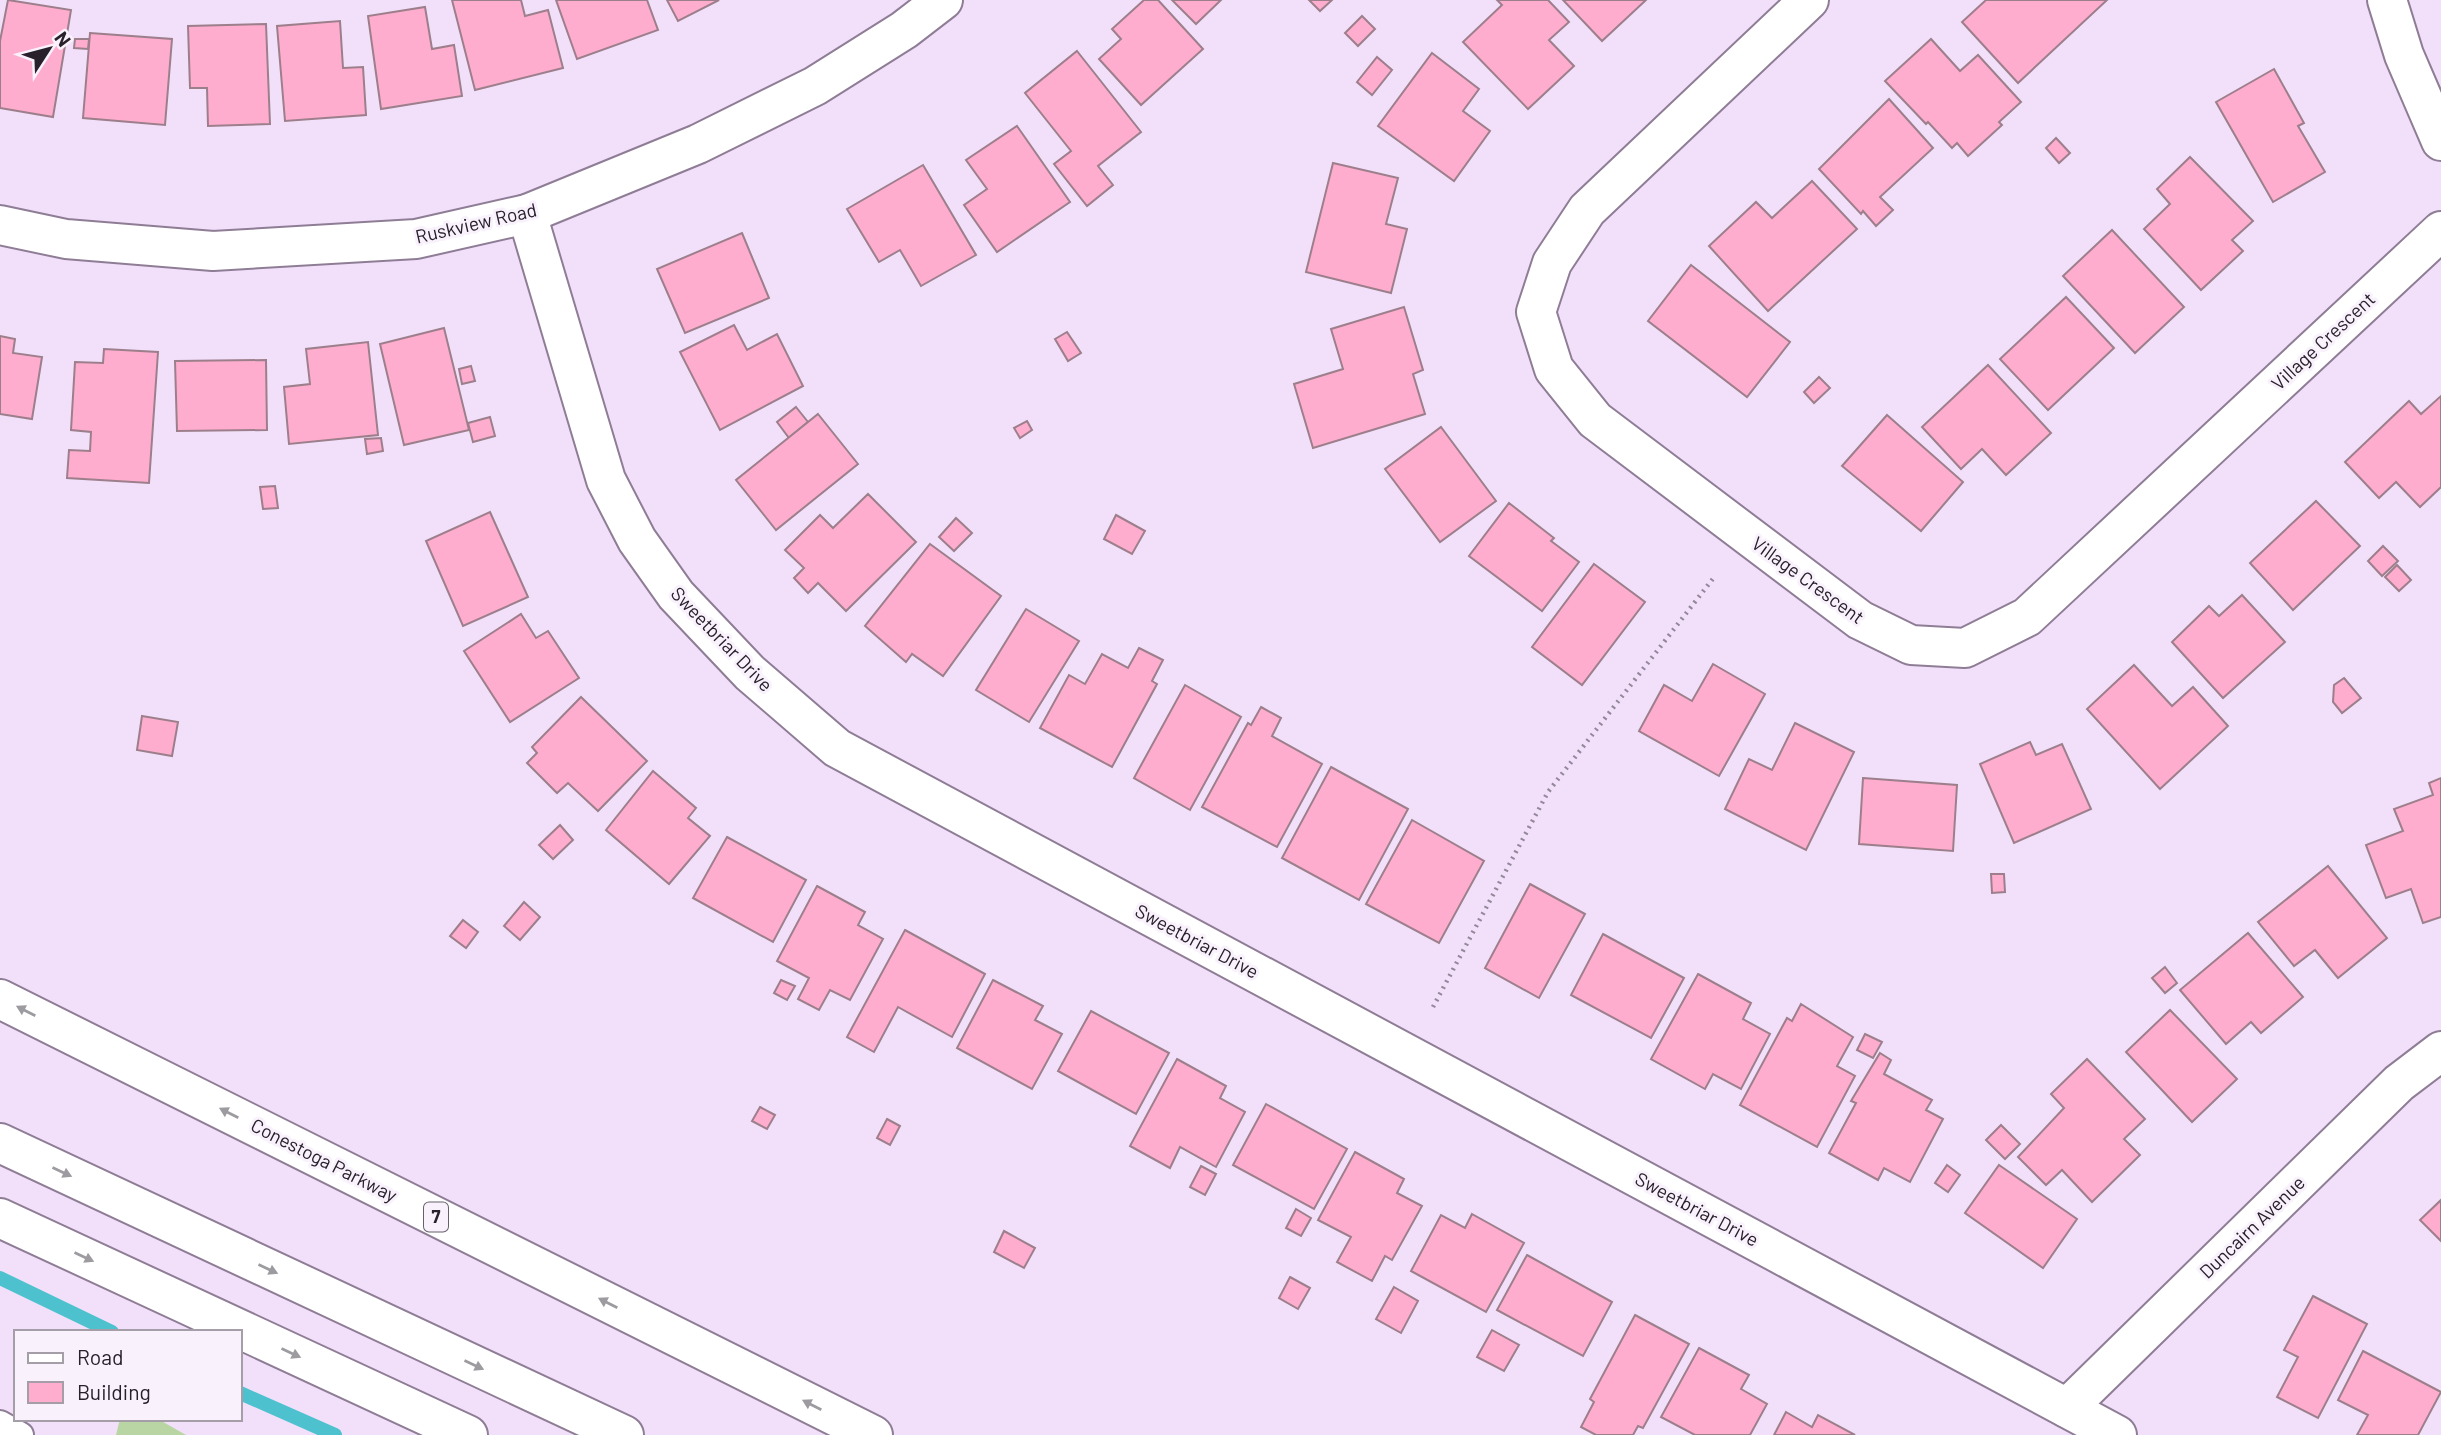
<svg xmlns="http://www.w3.org/2000/svg" width="2441" height="1435" font-family="Barlow,sans-serif">
  <style>
    .green { fill: #b8d5a3 }
    .lines { fill: none; stroke-linecap: round; stroke-linejoin: round }
    .stream { stroke: #4ec1cf; stroke-width: 14 }
    .building { fill: #feadcf; stroke: #9d7f8b; stroke-width: 2 }
    .lane-casing { stroke: #8e7d95; stroke-width: 28 }
    .street-casing { stroke: #8e7d95; stroke-width: 42 }
    .highway-casing { stroke: #8e7d95; stroke-width: 42 }
    .path { stroke: #94879a; stroke-width: 4.5; stroke-dasharray: 2 5; stroke-linecap: butt }
    .lane { stroke: #fff; stroke-width: 24 }
    .street { stroke: #fff; stroke-width: 38 }
    .highway { stroke: #fff; stroke-width: 38 }
    .oneway { fill: #9e9ba0 }
    .labels { text-anchor: middle; stroke-width: 6; stroke-linejoin: round; paint-order: stroke }
    .shield { fill: #f9f2fd; stroke: #67606a; stroke-width: 2 }
    .shield-label { font-size: 18px; font-weight: bold; fill: #28212b }
    .street-label { font-size: 19px; fill: #28212b; stroke: #f9f2fd }
  </style>
  <rect width="100%" height="100%" fill="#f2e0fb"/>
  <polygon class="green" points="120,1419 158,1419 186,1435 116,1435"/>
  <g class="lines">
    <g class="stream">
      <polyline points="0,1278 112,1332"/>
      <polyline points="240,1393 335,1435"/>
    </g>
  </g>
  <g class="building">
    <polygon points="8,0 71,10 53,117 0,108 0,41"/>
    <polygon points="452,0 521,0 525,16 548,10 563,68 475,90"/>
    <polygon points="556,0 647,0 658,30 577,59"/>
    <polygon points="667,0 719,0 678,21"/>
    <polygon points="1144,0 1158,0 1203,49 1141,105 1099,59 1121,39 1112,29"/>
    <polygon points="1172,0 1221,0 1196,24"/>
    <polygon points="1309,0 1332,0 1320,11"/>
    <polygon points="1497,0 1548,0 1569,22 1549,40 1574,66 1528,109 1463,42 1502,5"/>
    <polygon points="1563,0 1646,0 1602,41"/>
    <polygon points="1986,0 2107,0 2018,83 1962,22"/>
    <polygon points="425,7 432,49 454,45 462,96 381,109 368,16"/>
    <polygon points="1362,16 1375,29 1358,46 1345,33"/>
    <polygon points="340,21 343,68 363,67 366,115 285,121 277,26"/>
    <polygon points="266,24 270,124 208,126 207,88 190,88 188,26"/>
    <polygon points="90,33 172,39 165,125 83,118"/>
    <polygon points="75,39 89,39 88,49 74,48"/>
    <polygon points="1931,39 1960,71 1978,55 2021,102 1999,122 2002,125 1968,156 1957,143 1952,148 1928,122 1926,124 1885,81"/>
    <polygon points="1077,51 1141,132 1098,166 1113,185 1087,206 1054,164 1071,151 1025,93"/>
    <polygon points="1432,53 1479,89 1463,111 1490,131 1454,181 1378,126"/>
    <polygon points="1377,57 1392,70 1372,95 1357,82"/>
    <polygon points="2274,69 2304,123 2298,126 2325,172 2273,202 2216,102"/>
    <polygon points="1889,99 1933,148 1880,197 1893,210 1876,226 1863,211 1861,214 1819,169"/>
    <polygon points="1017,126 1070,202 997,252 964,205 987,189 966,160"/>
    <polygon points="2056,138 2070,153 2059,163 2046,148"/>
    <polygon points="2190,157 2253,221 2232,240 2243,251 2201,290 2144,229 2170,204 2157,189"/>
    <polygon points="1333,163 1398,178 1386,224 1407,229 1391,293 1306,272"/>
    <polygon points="923,165 976,255 921,286 900,250 879,262 847,209"/>
    <polygon points="1812,181 1857,229 1768,311 1709,246 1756,202 1772,218"/>
    <polygon points="2112,230 2184,307 2135,353 2063,276"/>
    <polygon points="742,233 769,298 685,333 657,269"/>
    <polygon points="1691,265 1790,342 1747,397 1648,321"/>
    <polygon points="2066,297 2114,348 2048,410 2000,359"/>
    <polygon points="1404,307 1423,370 1413,374 1425,414 1313,448 1294,384 1343,369 1331,329"/>
    <polygon points="734,325 747,350 777,334 803,386 720,430 680,352"/>
    <polygon points="444,328 469,430 404,445 380,344"/>
    <polygon points="1067,332 1081,353 1068,361 1055,339"/>
    <polygon points="0,336 15,339 13,353 42,357 32,419 0,414"/>
    <polygon points="368,342 378,435 289,444 284,387 310,384 306,349"/>
    <polygon points="104,349 158,352 149,483 67,478 69,450 90,451 91,432 71,430 75,362 103,363"/>
    <polygon points="266,360 267,430 177,431 175,361"/>
    <polygon points="1988,365 2051,433 2006,475 1982,449 1961,469 1922,427"/>
    <polygon points="471,366 475,381 462,384 459,369"/>
    <polygon points="1819,377 1830,388 1814,403 1804,392"/>
    <polygon points="2441,396 2441,487 2420,507 2396,482 2379,498 2345,462 2409,401 2421,414"/>
    <polygon points="796,407 808,422 789,438 777,422"/>
    <polygon points="818,414 858,464 776,530 736,480"/>
    <polygon points="1887,415 1963,482 1921,531 1842,466"/>
    <polygon points="490,417 495,436 473,442 468,423"/>
    <polygon points="1027,421 1032,430 1020,438 1014,428"/>
    <polygon points="1441,427 1496,501 1440,542 1385,469"/>
    <polygon points="381,438 383,451 367,454 365,439"/>
    <polygon points="275,486 278,508 263,509 260,487"/>
    <polygon points="868,494 916,542 846,611 818,583 808,593 794,578 804,568 785,550 820,515 833,528"/>
    <polygon points="2316,501 2360,546 2293,610 2250,563"/>
    <polygon points="1509,503 1554,538 1551,541 1579,562 1542,611 1469,556"/>
    <polygon points="490,512 528,597 463,626 426,541"/>
    <polygon points="1116,515 1145,531 1132,554 1104,539"/>
    <polygon points="956,518 972,533 954,551 939,537"/>
    <polygon points="930,544 1001,596 943,676 912,654 906,662 865,626"/>
    <polygon points="2383,546 2398,561 2382,576 2368,561"/>
    <polygon points="1594,564 1645,602 1582,685 1532,647"/>
    <polygon points="2397,565 2411,580 2399,591 2385,577"/>
    <polygon points="2242,595 2285,642 2223,698 2172,642 2209,606 2219,616"/>
    <polygon points="1026,609 1079,641 1029,722 976,690"/>
    <polygon points="521,614 536,638 548,631 579,678 510,722 464,651"/>
    <polygon points="1139,648 1163,660 1152,681 1157,684 1112,767 1040,728 1069,675 1085,684 1102,654 1128,668"/>
    <polygon points="1713,664 1765,694 1719,776 1639,731 1664,685 1692,701"/>
    <polygon points="2134,665 2172,706 2193,687 2228,726 2160,789 2087,709"/>
    <polygon points="2344,678 2361,698 2342,713 2333,702 2334,685"/>
    <polygon points="1185,685 1241,717 1190,810 1134,778"/>
    <polygon points="581,697 647,761 598,811 568,783 557,793 527,763 537,753 532,747"/>
    <polygon points="1261,707 1281,718 1272,736 1322,764 1277,847 1202,807 1248,723 1251,725"/>
    <polygon points="142,716 178,722 172,756 137,750"/>
    <polygon points="1795,723 1854,752 1806,850 1725,809 1749,759 1772,770"/>
    <polygon points="2030,742 2036,755 2062,744 2091,809 2014,843 1980,764"/>
    <polygon points="1331,767 1408,809 1359,900 1282,858"/>
    <polygon points="653,771 696,808 688,818 710,836 669,884 606,830"/>
    <polygon points="1863,778 1957,785 1953,851 1859,844"/>
    <polygon points="2441,778 2441,917 2423,923 2411,889 2386,898 2366,845 2403,831 2394,809 2433,795 2429,783"/>
    <polygon points="1412,820 1484,861 1439,943 1366,904"/>
    <polygon points="560,825 573,840 553,859 539,845"/>
    <polygon points="727,837 806,880 773,942 693,898"/>
    <polygon points="2328,866 2387,938 2338,978 2315,950 2294,966 2258,922"/>
    <polygon points="1991,874 2004,874 2005,892 1992,893"/>
    <polygon points="1530,884 1585,914 1539,998 1485,968"/>
    <polygon points="817,886 865,912 858,925 883,939 850,1000 830,990 819,1010 798,999 809,978 777,961"/>
    <polygon points="524,902 540,917 520,940 504,926"/>
    <polygon points="463,920 478,932 466,948 450,936"/>
    <polygon points="905,930 985,974 952,1037 898,1007 874,1052 847,1037"/>
    <polygon points="2248,933 2303,997 2261,1033 2251,1022 2226,1044 2180,990"/>
    <polygon points="1603,934 1684,978 1651,1038 1571,995"/>
    <polygon points="2165,967 2177,983 2165,993 2152,978"/>
    <polygon points="1698,974 1751,1003 1743,1019 1770,1034 1741,1089 1713,1074 1705,1089 1651,1059"/>
    <polygon points="781,980 795,986 787,1000 774,993"/>
    <polygon points="993,980 1043,1006 1035,1020 1062,1034 1032,1089 957,1048"/>
    <polygon points="1801,1004 1853,1037 1837,1066 1855,1076 1817,1147 1740,1105 1787,1018 1792,1021"/>
    <polygon points="2170,1010 2237,1079 2192,1122 2126,1052"/>
    <polygon points="1091,1011 1169,1053 1136,1114 1058,1071"/>
    <polygon points="1865,1034 1882,1042 1873,1058 1857,1050"/>
    <polygon points="1880,1053 1891,1060 1884,1074 1932,1100 1926,1110 1943,1119 1910,1182 1884,1168 1878,1180 1829,1153 1856,1103 1851,1101"/>
    <polygon points="1177,1059 1226,1086 1220,1098 1245,1112 1216,1167 1180,1147 1170,1168 1130,1146"/>
    <polygon points="2087,1059 2145,1119 2124,1139 2140,1155 2092,1202 2062,1170 2046,1185 2018,1157 2064,1108 2051,1094"/>
    <polygon points="1266,1104 1347,1149 1314,1209 1233,1165"/>
    <polygon points="760,1107 775,1115 767,1129 752,1121"/>
    <polygon points="887,1119 900,1126 890,1145 877,1138"/>
    <polygon points="2001,1125 2020,1144 2005,1159 1986,1140"/>
    <polygon points="1355,1152 1404,1179 1397,1193 1422,1206 1392,1260 1385,1256 1372,1281 1337,1262 1351,1237 1318,1220"/>
    <polygon points="1947,1165 1960,1175 1948,1192 1935,1183"/>
    <polygon points="1999,1165 2077,1219 2043,1268 1965,1213"/>
    <polygon points="1201,1166 1216,1174 1205,1195 1190,1187"/>
    <polygon points="2441,1200 2441,1241 2420,1220"/>
    <polygon points="1296,1209 1311,1218 1301,1236 1286,1228"/>
    <polygon points="1472,1214 1524,1243 1486,1312 1411,1271 1441,1215 1465,1228"/>
    <polygon points="1004,1231 1035,1248 1024,1268 994,1252"/>
    <polygon points="1527,1255 1612,1302 1583,1356 1497,1310"/>
    <polygon points="1290,1277 1310,1288 1298,1309 1279,1298"/>
    <polygon points="1394,1287 1418,1301 1401,1333 1376,1319"/>
    <polygon points="2313,1296 2367,1324 2318,1418 2277,1397 2298,1357 2284,1350"/>
    <polygon points="1635,1315 1689,1344 1643,1428 1638,1426 1633,1435 1596,1435 1581,1427 1594,1402 1590,1399"/>
    <polygon points="1492,1330 1519,1345 1504,1371 1477,1357"/>
    <polygon points="1699,1348 1749,1375 1741,1389 1767,1404 1750,1435 1695,1435 1661,1417"/>
    <polygon points="2363,1351 2441,1392 2418,1435 2357,1435 2368,1415 2338,1400"/>
    <polygon points="1786,1412 1812,1427 1818,1415 1855,1435 1774,1435"/>
  </g>
  <g class="lines">
    <defs>
      <polyline id="lane" points="0,1423 21,1435"/>
      <g id="street">
        <polyline points="1809,0 1587,210 1552,263 1536,312 1554,369 1595,420 1860,620 1911,645 1965,648 2027,617 2441,231"/>
        <polyline points="2387,0 2404,55 2441,141"/>
        <polyline points="527,214 606,480 637,540 676,595 750,673 837,748 2117,1435"/>
        <polyline points="0,225 66,239 213,251 416,239 527,214 698,144 815,86 904,30 943,0"/>
        <polyline points="2067,1408 2399,1083 2441,1051"/>
      </g>
      <g id="highway">
        <polyline points="0,999 873,1435"/>
        <polyline points="0,1143 624,1435"/>
        <polyline points="0,1218 468,1435"/>
      </g>
    </defs>
    <use href="#lane" class="lane-casing"/>
    <use href="#street" class="street-casing"/>
    <use href="#highway" class="highway-casing"/>
    <polyline class="path" points="1433,1007 1548,792 1715,576"/>
    <use href="#lane" class="lane"/>
    <use href="#street" class="street"/>
    <use href="#highway" class="highway"/>
  </g>
  <defs><path id="oneway-solid" d="M-6-.8H1V-3.2L6.5 0L1 3.2V.8H-6Z" transform="scale(1.75)"/></defs>
  <g class="oneway">
    <use href="#oneway-solid" transform="translate(26 1011) rotate(-153)"/>
    <use href="#oneway-solid" transform="translate(229 1113) rotate(-153)"/>
    <use href="#oneway-solid" transform="translate(62 1172) rotate(25)"/>
    <use href="#oneway-solid" transform="translate(84 1257) rotate(25)"/>
    <use href="#oneway-solid" transform="translate(268 1269) rotate(25)"/>
    <use href="#oneway-solid" transform="translate(608 1303) rotate(-153)"/>
    <use href="#oneway-solid" transform="translate(291 1353) rotate(25)"/>
    <use href="#oneway-solid" transform="translate(474 1365) rotate(25)"/>
    <use href="#oneway-solid" transform="translate(812 1405) rotate(-153)"/>
  </g>
  <g class="labels">
    <rect class="shield" x="424" y="1202.5" width="24" height="29" rx="5"/>
    <g class="shield-label">
      <text x="436" y="1223">7</text>
    </g>
    <g class="street-label">
      <text transform="translate(476 223) rotate(-13)" y="7">Ruskview Road</text>
      <text transform="translate(2323 341) rotate(-43)" y="7">Village Crescent</text>
      <text transform="translate(1808 580) rotate(36)" y="7">Village Crescent</text>
      <text transform="translate(722 639) rotate(46)" y="7">Sweetbriar Drive</text>
      <text transform="translate(1197 941) rotate(28)" y="7">Sweetbriar Drive</text>
      <text transform="translate(324 1160) rotate(27)" y="7">Conestoga Parkway</text>
      <text transform="translate(1697 1209) rotate(28)" y="7">Sweetbriar Drive</text>
      <text transform="translate(2252 1227) rotate(-44)" y="7">Duncairn Avenue</text>
    </g>
  </g>
  <rect x="14" y="1330" width="228" height="91" fill="#f9f2fd" stroke="#a59ea9" stroke-width="2"/>
  <rect x="28" y="1353" width="35" height="10" fill="#ffffff" stroke="#a59ea9" stroke-width="2"/>
  <text x="77" y="1365" font-size="21" fill="#28212b">Road</text>
  <rect x="28" y="1382" width="35" height="21" fill="#feadcf" stroke="#a59ea9" stroke-width="2"/>
  <text x="77" y="1400" font-size="21" fill="#28212b">Building</text>
  <g transform="translate(49 49) rotate(54)" stroke="#f9f2fd" stroke-width="5" paint-order="stroke">
  <path d="M0-5L12 26L0 18L-12 26Z" fill="#28212b"/>
  <text y="-10" font-size="19" font-weight="bold" text-anchor="middle" fill="#28212b">N</text>
  </g>
</svg>
